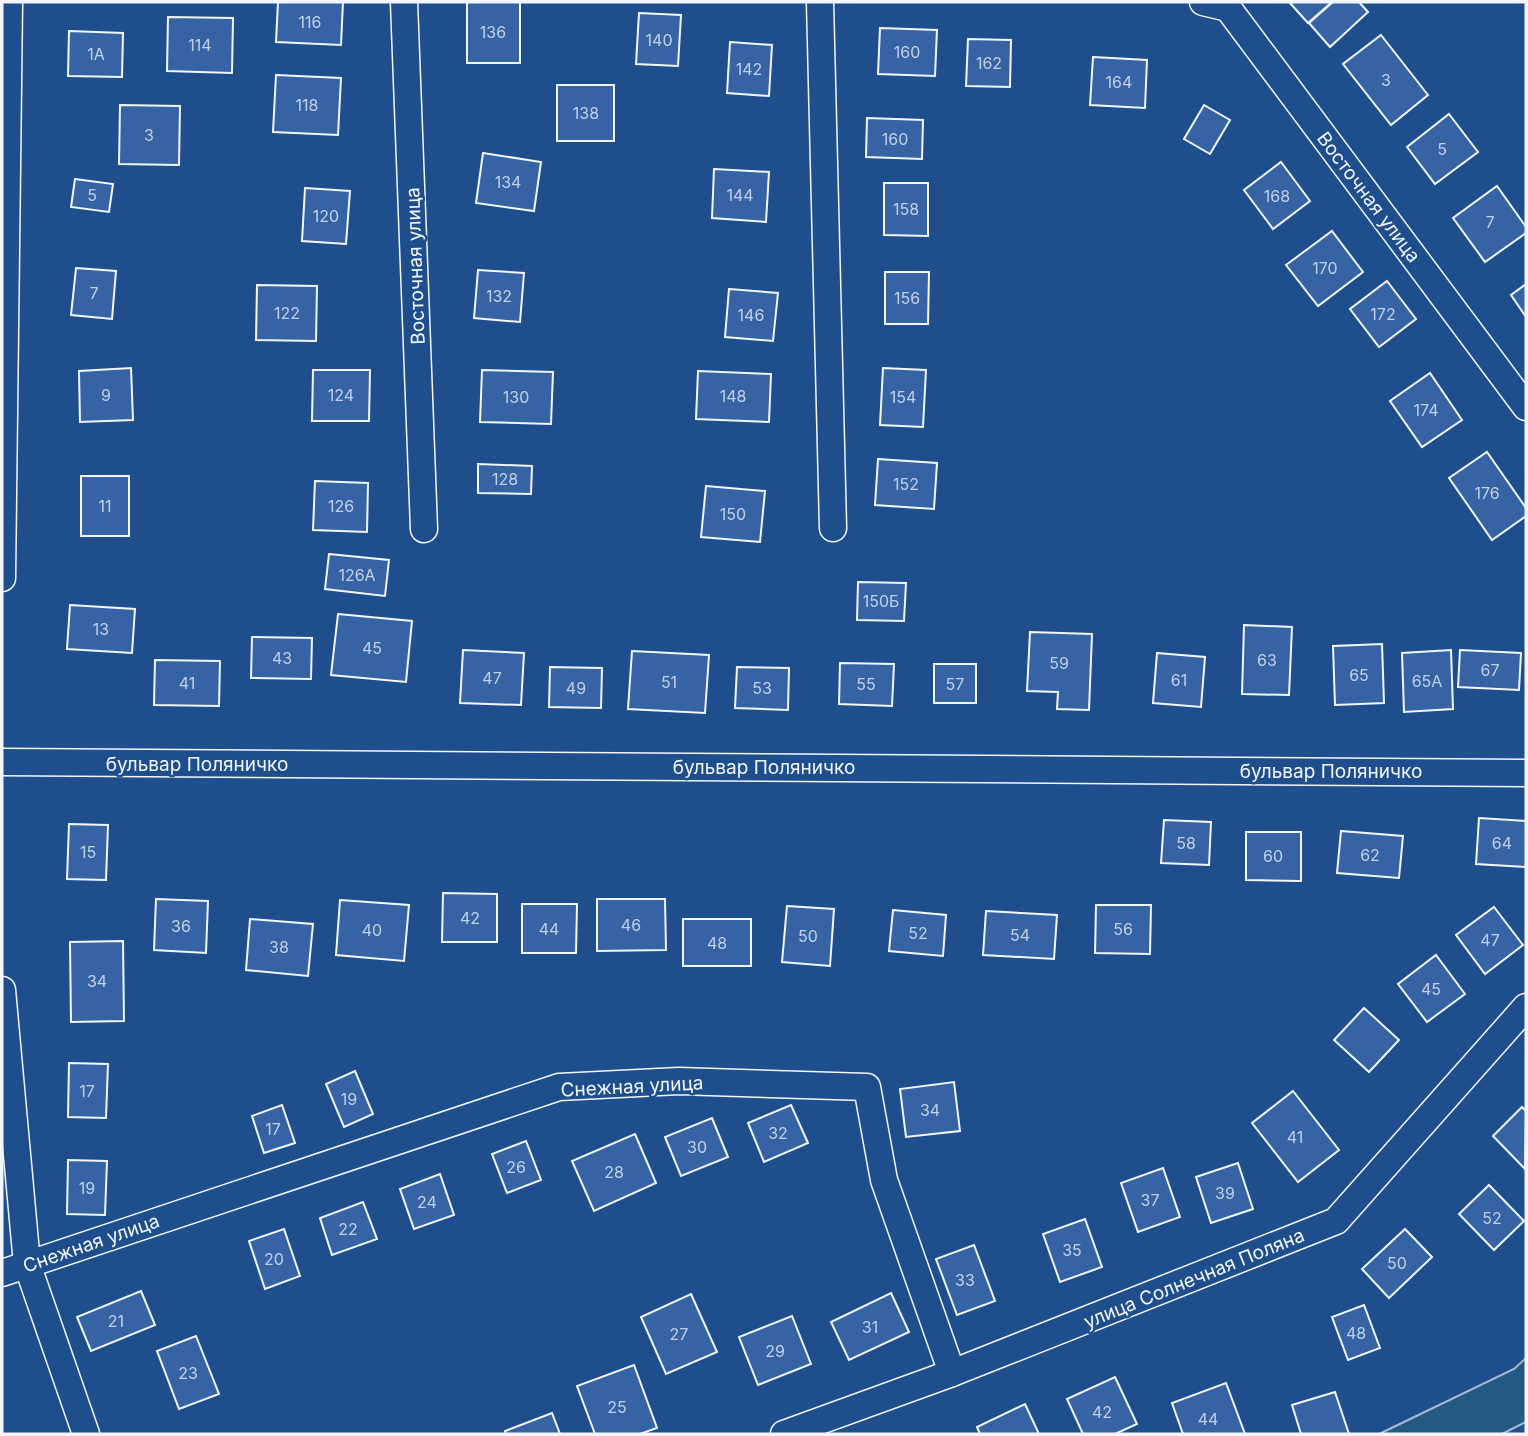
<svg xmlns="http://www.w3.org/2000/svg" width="1528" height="1436" font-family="Inter,sans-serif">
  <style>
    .green { fill: #245a82; stroke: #a8bbd7; stroke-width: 2 }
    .building { fill: #3563a3; stroke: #f2f6ff; stroke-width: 2 }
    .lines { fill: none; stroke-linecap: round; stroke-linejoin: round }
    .street-casing { stroke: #f2f6ff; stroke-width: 29 }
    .street { stroke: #1f4e8c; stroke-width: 26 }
    .labels { text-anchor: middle; stroke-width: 5; stroke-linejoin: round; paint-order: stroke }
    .number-label { font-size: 16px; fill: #c3d1e8 }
    .street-label { font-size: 19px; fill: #f2f6ff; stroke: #1f4e8c }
  </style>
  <rect width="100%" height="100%" fill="#1f4e8c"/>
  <polygon class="green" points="1526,1358 1526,1422 1502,1434 1379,1434 1514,1369"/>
  <g class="building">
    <polygon points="278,2 343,2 341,45 276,42"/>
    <rect x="467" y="2" width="53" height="61"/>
    <polygon points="1289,2 1332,2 1308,23"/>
    <polygon points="1333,2 1359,2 1368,12 1330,47 1309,23"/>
    <polygon points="639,13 681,15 678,66 636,64"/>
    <polygon points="168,17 233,18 232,73 167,71"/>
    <polygon points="880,28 937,30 935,76 878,74"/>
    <polygon points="69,31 123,33 122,77 68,76"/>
    <polygon points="1381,35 1428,95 1391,125 1343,64"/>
    <polygon points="968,39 1011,40 1010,87 966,86"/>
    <polygon points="730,42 772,45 769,96 727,93"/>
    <polygon points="1093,57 1147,60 1145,108 1090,105"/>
    <polygon points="276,75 341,78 338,135 273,132"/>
    <rect x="557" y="85" width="57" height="56"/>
    <polygon points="120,105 180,106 179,165 119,164"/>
    <polygon points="1204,105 1230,120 1210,154 1184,139"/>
    <polygon points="1449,114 1478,152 1435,184 1407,147"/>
    <polygon points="867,118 923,120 922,159 866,157"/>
    <polygon points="483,153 541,162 534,211 476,203"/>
    <polygon points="1281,162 1310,201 1273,229 1244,190"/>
    <polygon points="714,169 769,172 766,222 712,218"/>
    <polygon points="75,179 113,184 109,212 71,207"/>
    <polygon points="884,183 928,183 928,236 884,235"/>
    <polygon points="1497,186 1526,227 1526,233 1485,262 1453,218"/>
    <polygon points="305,188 350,191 346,244 302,241"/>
    <polygon points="1332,231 1363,272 1318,306 1286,265"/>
    <polygon points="76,268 116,271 112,319 71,315"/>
    <polygon points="478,270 524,273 520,322 474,318"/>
    <polygon points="885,272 929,272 928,324 885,324"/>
    <polygon points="1387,281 1416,319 1379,347 1350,309"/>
    <polygon points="1526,284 1526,317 1511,295"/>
    <polygon points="257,285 317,286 316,341 256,340"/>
    <polygon points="729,289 778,293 773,341 725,337"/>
    <polygon points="131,368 133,420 80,422 79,371"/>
    <polygon points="883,368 926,370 923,427 880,425"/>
    <polygon points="313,370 370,370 369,421 312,421"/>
    <polygon points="482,370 553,372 551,424 480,422"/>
    <polygon points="698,371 771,374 769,422 696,419"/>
    <polygon points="1430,373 1462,420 1422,447 1390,401"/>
    <polygon points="1487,452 1526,508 1526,516 1492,540 1449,478"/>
    <polygon points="878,459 937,463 934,509 875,505"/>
    <polygon points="478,464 532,466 531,494 478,493"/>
    <rect x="81" y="476" width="48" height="60"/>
    <polygon points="315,481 368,483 367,532 313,530"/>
    <polygon points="706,486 765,491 760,542 701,537"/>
    <polygon points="329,554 389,560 385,596 325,589"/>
    <polygon points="858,582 906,583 904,621 857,620"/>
    <polygon points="70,605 135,609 132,653 67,649"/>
    <polygon points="338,614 412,621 406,682 331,675"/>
    <polygon points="1244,625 1292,627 1289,695 1242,694"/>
    <polygon points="1030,632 1092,634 1089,710 1057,709 1058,692 1027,691"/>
    <polygon points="252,637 312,638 311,679 251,678"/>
    <polygon points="1382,644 1384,703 1335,705 1333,646"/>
    <polygon points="463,650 524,653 521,705 460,703"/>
    <polygon points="1451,650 1453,709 1404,712 1402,653"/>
    <polygon points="1460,650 1521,653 1519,690 1458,687"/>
    <polygon points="632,651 709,655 705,713 628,709"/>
    <polygon points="1157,653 1205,657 1201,707 1153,703"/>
    <polygon points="155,660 220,661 219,706 154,705"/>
    <polygon points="840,663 894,664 892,706 839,704"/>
    <rect x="934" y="664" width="42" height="39"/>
    <polygon points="550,667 602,668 601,708 549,707"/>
    <polygon points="737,667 789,668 788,710 735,708"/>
    <polygon points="1479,818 1526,821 1526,867 1476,864"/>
    <polygon points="1164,820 1211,822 1209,865 1161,863"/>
    <polygon points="69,824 108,825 106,880 67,879"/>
    <polygon points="1341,831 1403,836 1399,878 1337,873"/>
    <polygon points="1246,832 1301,832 1301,881 1246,880"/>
    <polygon points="443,893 497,894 497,942 442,942"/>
    <polygon points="156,899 208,901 206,953 154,950"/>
    <polygon points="597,899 665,899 666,950 597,951"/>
    <polygon points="340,900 409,905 404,961 336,955"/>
    <polygon points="522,904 577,904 576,953 522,953"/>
    <polygon points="1096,905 1151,905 1150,954 1095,953"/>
    <polygon points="787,906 834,909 830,966 782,962"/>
    <polygon points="1494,907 1523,945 1485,974 1456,935"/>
    <polygon points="893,910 946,915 943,956 889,951"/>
    <polygon points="986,911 1057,915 1054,959 983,955"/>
    <polygon points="250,919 313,924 308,976 246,970"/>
    <rect x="683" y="919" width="68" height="47"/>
    <polygon points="123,941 124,1021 71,1022 70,942"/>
    <polygon points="1436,955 1465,994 1427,1022 1398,984"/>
    <polygon points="1364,1008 1399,1040 1369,1072 1334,1040"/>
    <polygon points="69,1063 108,1064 106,1118 68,1117"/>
    <polygon points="355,1071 373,1114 344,1127 326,1084"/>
    <polygon points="954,1082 960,1131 906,1137 900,1089"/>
    <polygon points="1293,1091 1339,1150 1298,1182 1252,1123"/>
    <polygon points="282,1105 295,1143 264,1153 252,1116"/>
    <polygon points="791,1105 808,1143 764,1162 748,1123"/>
    <polygon points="1522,1107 1526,1111 1525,1169 1493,1136"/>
    <polygon points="712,1118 728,1157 681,1176 665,1137"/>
    <polygon points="635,1134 656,1183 594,1211 572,1161"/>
    <polygon points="526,1141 541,1180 507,1193 492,1154"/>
    <polygon points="68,1160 107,1161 105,1215 67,1214"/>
    <polygon points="1238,1163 1253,1209 1211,1223 1196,1177"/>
    <polygon points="1163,1168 1180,1217 1138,1232 1121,1183"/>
    <polygon points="440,1174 454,1215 414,1229 400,1189"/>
    <polygon points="1489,1185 1524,1221 1494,1250 1459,1214"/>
    <polygon points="363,1202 377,1239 332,1255 320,1218"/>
    <polygon points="1085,1219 1102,1267 1060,1282 1043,1234"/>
    <polygon points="284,1229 300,1276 265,1289 249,1241"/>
    <polygon points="1405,1229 1432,1257 1389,1298 1362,1269"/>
    <polygon points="974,1245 995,1301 957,1315 936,1259"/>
    <polygon points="141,1291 155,1325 91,1351 77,1317"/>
    <polygon points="891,1293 909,1332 849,1360 831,1322"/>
    <polygon points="691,1294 717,1352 666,1374 641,1317"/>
    <polygon points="1364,1305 1380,1348 1348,1360 1332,1317"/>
    <polygon points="792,1316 811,1364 758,1385 739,1337"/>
    <polygon points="196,1336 219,1394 179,1409 157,1351"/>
    <polygon points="634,1365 657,1428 640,1434 595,1434 577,1386"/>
    <polygon points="1115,1377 1137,1424 1115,1434 1083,1434 1067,1399"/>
    <polygon points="1226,1383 1245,1434 1183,1434 1172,1403"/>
    <polygon points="1335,1392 1349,1434 1301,1434 1292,1405"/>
    <polygon points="1025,1404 1039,1434 980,1434 977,1427"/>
    <polygon points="552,1413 560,1434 506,1434 505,1431"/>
  </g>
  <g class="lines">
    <defs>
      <g id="street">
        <polyline points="404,2 424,529"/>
        <polyline points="820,2 833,528"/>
        <polyline points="1203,2 1228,8 1526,407"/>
        <polyline points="2,578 9,2"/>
        <polyline points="2,762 1526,773"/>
        <polyline points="2,990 27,1264 86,1434"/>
        <polyline points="2,1273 559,1087 679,1081 867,1087 884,1180 952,1373"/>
        <polyline points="784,1434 952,1373 1336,1221 1526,1007"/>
      </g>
    </defs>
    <use href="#street" class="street-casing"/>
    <use href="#street" class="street"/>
  </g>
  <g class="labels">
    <g class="number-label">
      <text x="310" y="28">116</text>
      <text x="493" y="38">136</text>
      <text x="659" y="46">140</text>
      <text x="200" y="51">114</text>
      <text x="907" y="58">160</text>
      <text x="96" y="60">1А</text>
      <text x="989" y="69">162</text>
      <text x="749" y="75">142</text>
      <text x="1386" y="86">3</text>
      <text x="1119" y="88">164</text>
      <text x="307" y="111">118</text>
      <text x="586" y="119">138</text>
      <text x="149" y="141">3</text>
      <text x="895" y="145">160</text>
      <text x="1442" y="155">5</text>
      <text x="508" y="188">134</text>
      <text x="92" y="201">5</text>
      <text x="740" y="201">144</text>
      <text x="1277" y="202">168</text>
      <text x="906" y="215">158</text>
      <text x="326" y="222">120</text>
      <text x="1490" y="228">7</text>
      <text x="1325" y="274">170</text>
      <text x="94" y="299">7</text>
      <text x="499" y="302">132</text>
      <text x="907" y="304">156</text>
      <text x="287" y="319">122</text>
      <text x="1383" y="320">172</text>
      <text x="751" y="321">146</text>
      <text x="106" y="401">9</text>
      <text x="341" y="401">124</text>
      <text x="733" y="402">148</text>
      <text x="516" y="403">130</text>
      <text x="903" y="403">154</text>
      <text x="1426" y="416">174</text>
      <text x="505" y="485">128</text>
      <text x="906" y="490">152</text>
      <text x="1487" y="499">176</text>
      <text x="105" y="512">11</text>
      <text x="341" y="512">126</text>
      <text x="733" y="520">150</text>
      <text x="357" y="581">126А</text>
      <text x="881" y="607">150Б</text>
      <text x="101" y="635">13</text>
      <text x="372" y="654">45</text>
      <text x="282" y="664">43</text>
      <text x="1267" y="666">63</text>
      <text x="1059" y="669">59</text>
      <text x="1490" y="676">67</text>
      <text x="1359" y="681">65</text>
      <text x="492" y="684">47</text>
      <text x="1179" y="686">61</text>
      <text x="1427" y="687">65А</text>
      <text x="669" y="688">51</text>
      <text x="187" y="689">41</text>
      <text x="866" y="690">55</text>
      <text x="955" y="690">57</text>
      <text x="576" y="694">49</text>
      <text x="762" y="694">53</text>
      <text x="1186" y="849">58</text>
      <text x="1502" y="849">64</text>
      <text x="88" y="858">15</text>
      <text x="1370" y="861">62</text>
      <text x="1273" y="862">60</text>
      <text x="470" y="924">42</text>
      <text x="631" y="931">46</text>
      <text x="181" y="932">36</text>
      <text x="549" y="935">44</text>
      <text x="1123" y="935">56</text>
      <text x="372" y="936">40</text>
      <text x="918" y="939">52</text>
      <text x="1020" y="941">54</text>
      <text x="808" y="942">50</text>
      <text x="1490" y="946">47</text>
      <text x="717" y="949">48</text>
      <text x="279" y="953">38</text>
      <text x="97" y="987">34</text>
      <text x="1431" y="995">45</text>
      <text x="87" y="1097">17</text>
      <text x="349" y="1105">19</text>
      <text x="930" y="1116">34</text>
      <text x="273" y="1135">17</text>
      <text x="778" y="1139">32</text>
      <text x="1295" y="1143">41</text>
      <text x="697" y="1153">30</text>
      <text x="516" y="1173">26</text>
      <text x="614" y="1178">28</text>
      <text x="87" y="1194">19</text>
      <text x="1225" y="1199">39</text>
      <text x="1150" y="1206">37</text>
      <text x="427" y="1208">24</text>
      <text x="1492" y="1224">52</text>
      <text x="348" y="1235">22</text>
      <text x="1072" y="1256">35</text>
      <text x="274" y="1265">20</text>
      <text x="1397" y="1269">50</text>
      <text x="965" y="1286">33</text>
      <text x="116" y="1327">21</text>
      <text x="870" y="1333">31</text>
      <text x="1356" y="1339">48</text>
      <text x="679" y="1340">27</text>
      <text x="775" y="1357">29</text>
      <text x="188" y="1379">23</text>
      <text x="617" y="1413">25</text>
      <text x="1102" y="1418">42</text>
      <text x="1208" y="1425">44</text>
    </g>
    <g class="street-label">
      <text transform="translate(1369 197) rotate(53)" y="7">Восточная улица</text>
      <text transform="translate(415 266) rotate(-92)" y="7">Восточная улица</text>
      <text x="197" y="771">бульвар Поляничко</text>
      <text x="764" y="774">бульвар Поляничко</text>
      <text x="1331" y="778">бульвар Поляничко</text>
      <text transform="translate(632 1086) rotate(-3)" y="7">Снежная улица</text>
      <text transform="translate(91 1243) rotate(-19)" y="7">Снежная улица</text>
      <text transform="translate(1194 1278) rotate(-22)" y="7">улица Солнечная Поляна</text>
    </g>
  </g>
  <rect width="1528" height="1436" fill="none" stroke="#f2f6ff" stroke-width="7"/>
</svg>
